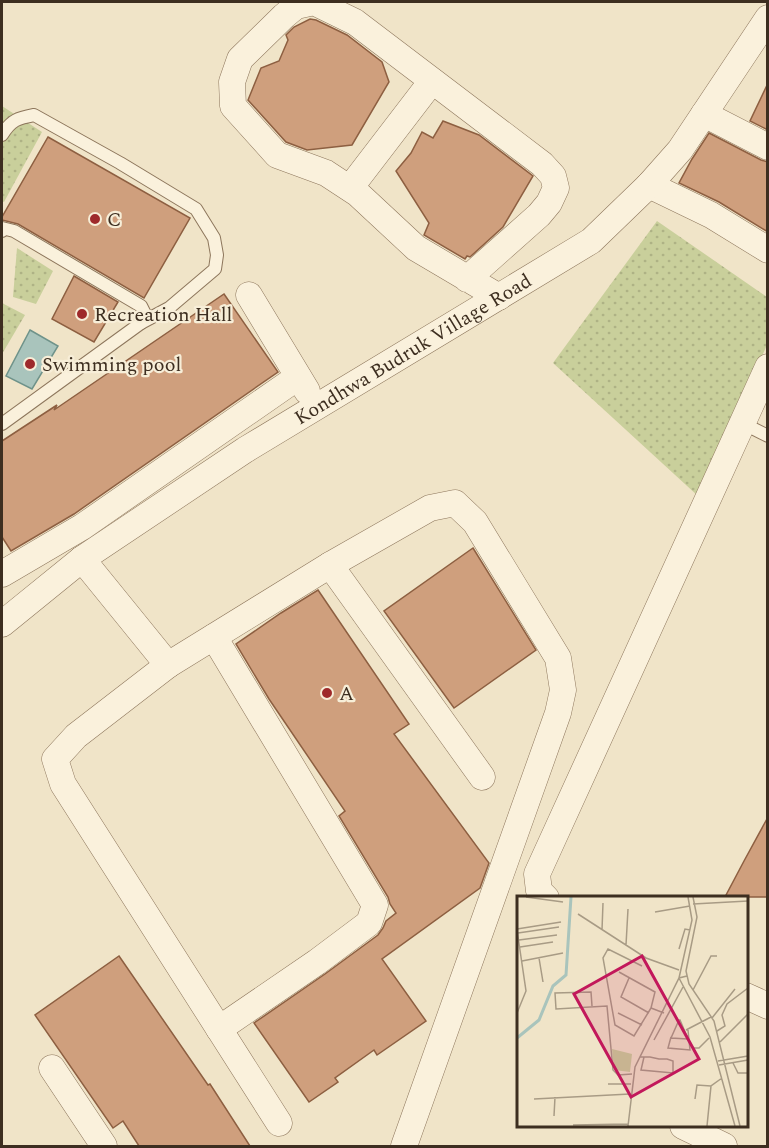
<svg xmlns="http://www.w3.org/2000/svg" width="769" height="1148" font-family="Spectral,serif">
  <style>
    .green { fill: url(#green-dots) }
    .water { fill: #a9c4bc; stroke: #6f938a; stroke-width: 1.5 }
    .building { fill: #cf9f7d; stroke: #8d5f41; stroke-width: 1.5 }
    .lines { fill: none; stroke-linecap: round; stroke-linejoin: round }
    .service-casing { stroke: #8d765c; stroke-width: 14 }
    .minor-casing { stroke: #8d765c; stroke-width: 27 }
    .service { stroke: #faf1dc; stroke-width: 12 }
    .minor { stroke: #faf1dc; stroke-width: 26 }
    .poi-dot { fill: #9e2a2b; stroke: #f7eed8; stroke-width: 2 }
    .labels { text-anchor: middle; stroke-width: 4.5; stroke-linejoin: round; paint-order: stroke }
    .poi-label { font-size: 20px; fill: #3d2e20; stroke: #f7eed8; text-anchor: start }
    .street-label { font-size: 20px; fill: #3d2e20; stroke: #f7eed8 }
    .inset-river { fill: none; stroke: #a9c4bc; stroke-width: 3 }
    .inset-road { fill: none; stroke: #a89b85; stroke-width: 1.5 }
    .view { fill: #c2185b; fill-opacity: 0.15; stroke: #c2185b; stroke-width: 3 }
    .inset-edge { fill: none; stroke: #3d2e20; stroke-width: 3 }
  </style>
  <defs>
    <pattern id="green-dots" width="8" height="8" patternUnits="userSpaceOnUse" patternTransform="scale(1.5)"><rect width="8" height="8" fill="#c9cf9b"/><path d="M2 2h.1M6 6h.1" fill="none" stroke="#aeb285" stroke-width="1.8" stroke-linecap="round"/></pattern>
  </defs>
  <rect width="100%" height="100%" fill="#f0e4c8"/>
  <g class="green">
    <polygon points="2,106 42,132 4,202 2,201"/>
    <polygon points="657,221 767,297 767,345 698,496 553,363"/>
    <polygon points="17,248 53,271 36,304 13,297"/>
    <polygon points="2,303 25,315 2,354"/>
  </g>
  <polygon class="water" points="30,330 58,346 32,389 6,376"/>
  <g class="building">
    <polygon points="310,19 316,20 347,35 382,62 389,82 352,145 307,150 286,142 248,100 261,68 279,61 288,40 286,35 294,27"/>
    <polygon points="768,83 768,130 750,121"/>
    <polygon points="443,121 479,135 533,176 503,227 470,257 467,256 465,259 424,235 429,223 396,171 411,153 422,132 433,138"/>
    <polygon points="709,133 761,160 768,162 768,232 719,202 679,183 692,159"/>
    <polygon points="48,137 190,218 144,298 18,224 2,220 2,217"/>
    <polygon points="74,276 118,302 94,342 52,319"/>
    <polygon points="224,294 278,372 74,514 11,551 2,537 2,441 57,405 54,410"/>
    <polygon points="473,548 536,650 454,708 384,611"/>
    <polygon points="318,590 409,724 394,734 489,863 480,888 382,959 426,1021 377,1055 374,1050 335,1078 338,1082 309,1102 254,1023 325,974 378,935 383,928 386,921 396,913 390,904 388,897 339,816 345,811 269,699 236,644 281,613"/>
    <polygon points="768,817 768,897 725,897 744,861"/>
    <polygon points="119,956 208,1085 210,1084 250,1146 139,1146 123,1121 113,1128 35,1015"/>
  </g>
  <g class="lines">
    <defs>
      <g id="service">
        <path d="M2,135C11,120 18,118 34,115L120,163L196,209L214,238L217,255L215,269L169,308L141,323"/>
        <polyline points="2,231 2,228 14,231 141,306 145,314 141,323 2,424"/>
        <polyline points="742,423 768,436"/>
      </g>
      <g id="minor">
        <polyline points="704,114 768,147"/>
        <polyline points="649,185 711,215 768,250"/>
        <polyline points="350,188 432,81"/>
        <polyline points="467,279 539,215 549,203 556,188 553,176 542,164 355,22 314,2 296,6 284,16 240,59 232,82 233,106 277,155 326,173 358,194 416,248 499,297"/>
        <polyline points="249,295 307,391"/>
        <polyline points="82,559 168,665 76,736 55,759 63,784 279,1123"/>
        <polyline points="330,565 482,777"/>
        <polyline points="2,574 82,527 298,377"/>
        <path id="s1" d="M2,624L82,559L245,450L591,241L649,185L680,150L768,18"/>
        <polyline points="214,637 375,905 369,923 317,962 219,1029"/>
        <polyline points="168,665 330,565 430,508 455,503 475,522 558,658 563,690 558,713 404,1146"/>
        <polyline points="546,898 539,891 537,874 768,367"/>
        <polyline points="746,996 768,1006"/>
        <polyline points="52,1068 104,1146"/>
        <polyline points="683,1126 724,1146"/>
      </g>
    </defs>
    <use href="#service" class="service-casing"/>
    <use href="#minor" class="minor-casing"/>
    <use href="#service" class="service"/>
    <use href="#minor" class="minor"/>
  </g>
  <g class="poi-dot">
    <circle cx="95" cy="219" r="6"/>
    <circle cx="82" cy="314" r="6"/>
    <circle cx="30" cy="364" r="6"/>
    <circle cx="327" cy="693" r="6"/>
  </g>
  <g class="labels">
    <g class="poi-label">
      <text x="107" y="226">C</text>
      <text x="94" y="321">Recreation Hall</text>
      <text x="42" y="371">Swimming pool</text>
      <text x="339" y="700">A</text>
    </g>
    <g class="street-label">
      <text dy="7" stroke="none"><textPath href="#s1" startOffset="495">Kondhwa Budruk Village Road</textPath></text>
    </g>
  </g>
  <g transform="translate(517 896)">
    <rect width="231" height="231" fill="#f0e4c8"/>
    <path d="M95,153L115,158L113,176L97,174Z" fill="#c9cf9b"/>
    <path class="inset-river" d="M0,142L22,124L36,90L49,79L54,1"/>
    <path class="inset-road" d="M9,1L46,6M171,1L175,24L162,82L193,141L218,230M176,1L180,21L169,75L172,88L197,125L223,230M176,8L231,5M138,16L173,10M61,18L129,62L162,74M0,33L44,26M0,34L9,95L0,117M85,34L86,7M1,37L42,31M2,44L40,39M109,49L111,13M3,51L36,46M162,53L168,33L173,34M22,62L26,86M5,65L46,57M125,70L91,53L86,62L98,129L117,140L134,112M102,76L138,96L134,112L147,117M112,82L104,101L132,117M176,94L194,60H200M75,110L74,96L38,97L39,113L90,110L96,174L101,179L115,178M101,117L125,129M195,122L218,93M162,124H163L171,143L154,142ZM169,134L194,121M200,135L208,130L205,119L210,108L231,92M154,141L151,152L173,154L171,134M137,144L166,91M203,146L231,118M175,152H182L192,142M123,161H133L142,163H150L156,165V177L124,174L127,161M201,165L231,160M216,167L221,177H231M202,169L231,164M91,188H114M17,203L113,198M178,203L180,189L194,190M37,220L38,201M56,229L111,228M111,230L118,171L162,82L170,80M190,230L194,190L205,182"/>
    <path class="view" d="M125,60L182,163L114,201L57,98Z"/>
    <rect width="231" height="231" class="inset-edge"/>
  </g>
  <rect width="769" height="1148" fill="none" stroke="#3d2e20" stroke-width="6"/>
</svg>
